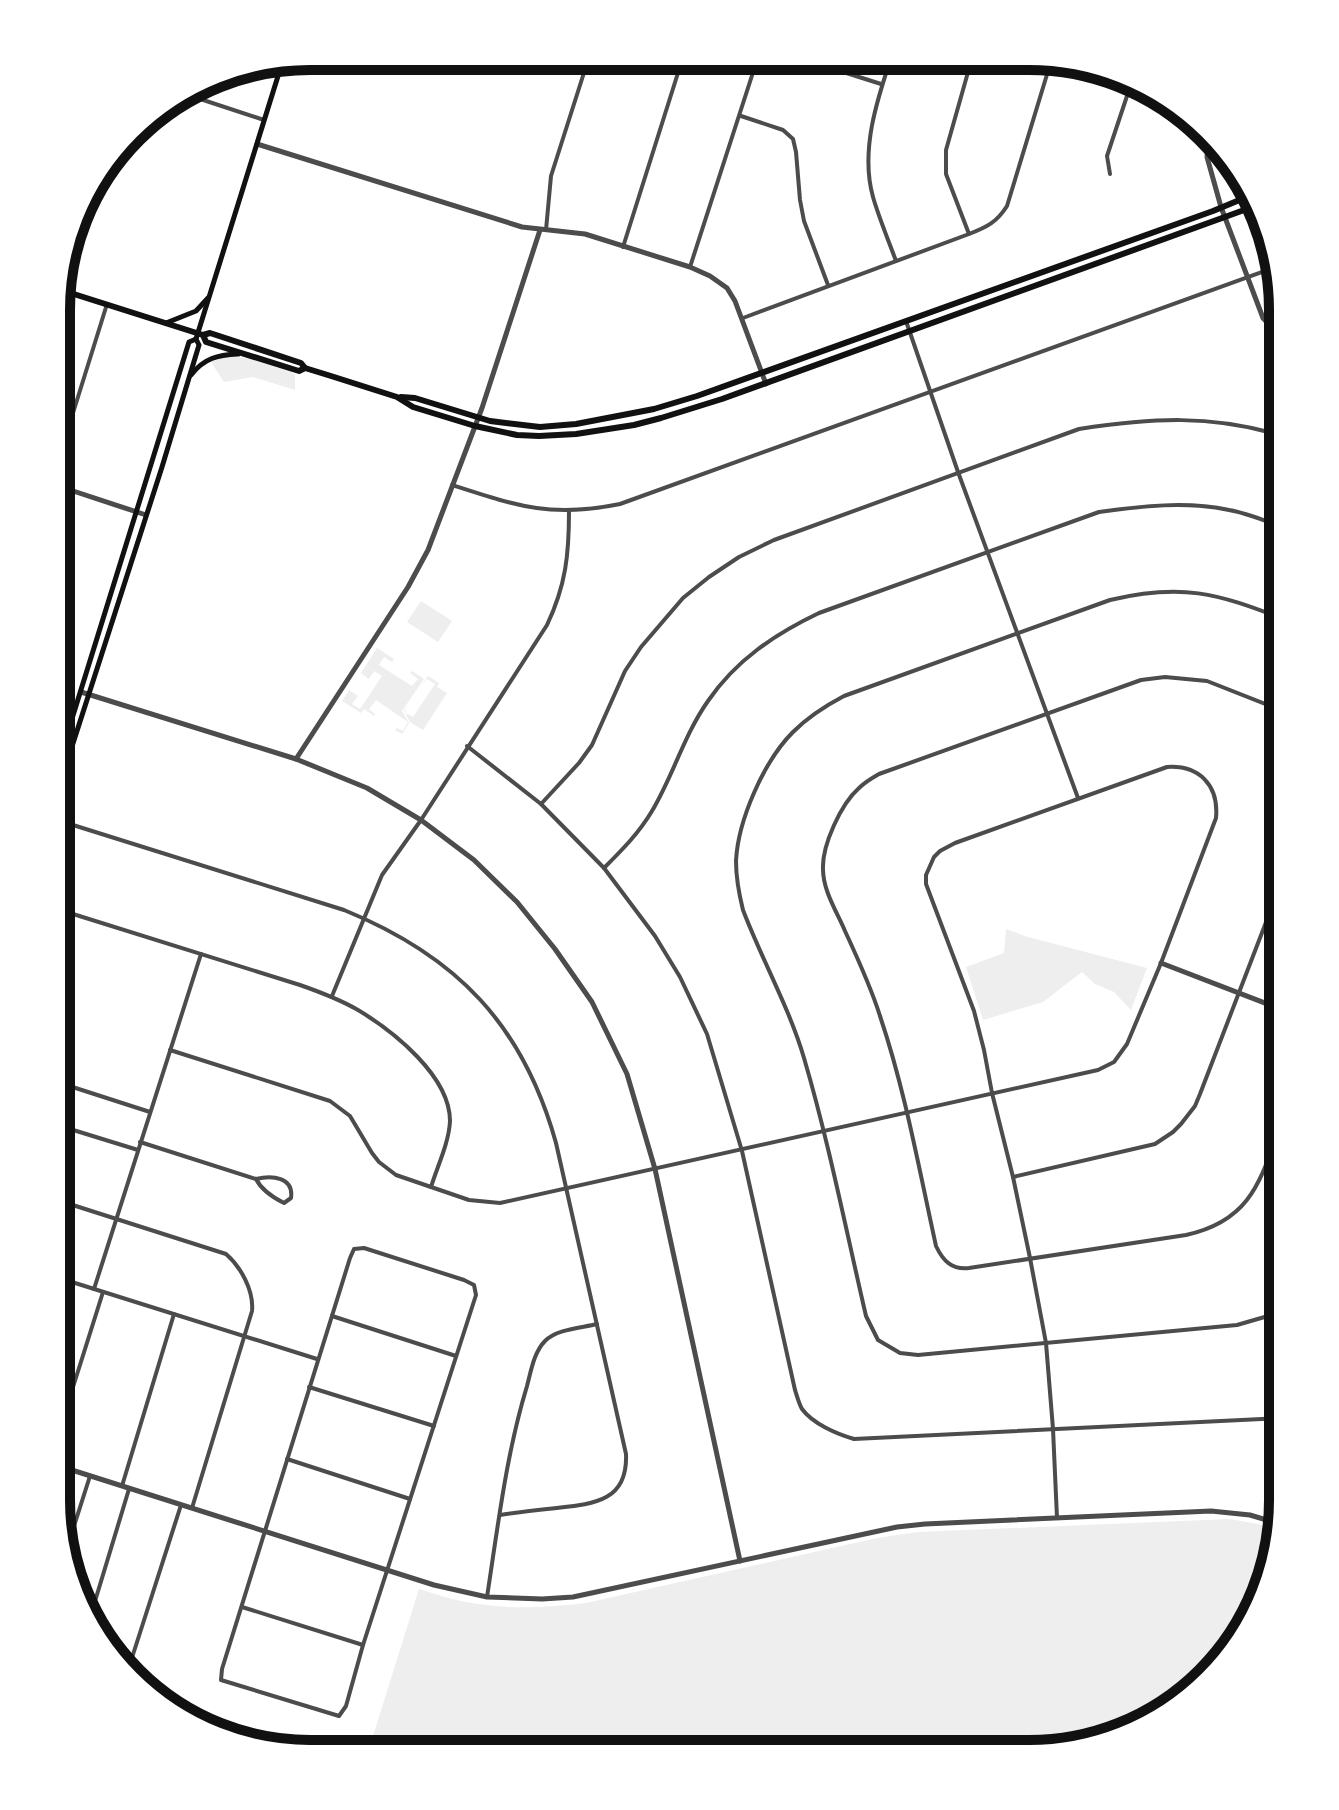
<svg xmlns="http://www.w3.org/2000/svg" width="1339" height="1810" font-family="'Nunito Sans',sans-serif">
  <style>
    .green { fill: #eee }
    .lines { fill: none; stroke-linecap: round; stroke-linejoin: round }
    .minor { stroke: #4c4c4c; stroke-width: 4 }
    .tertiary { stroke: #4c4c4c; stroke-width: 5 }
    .secondary { stroke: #111; stroke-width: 5 }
    .primary { stroke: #111; stroke-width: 6 }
    .rim { fill: none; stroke: #111; stroke-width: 10 }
  </style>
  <rect width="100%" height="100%" fill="#fff"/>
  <g class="green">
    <polygon points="229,356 250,359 291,372 295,375 295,390 253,377 224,382 211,362"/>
    <polygon points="421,601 452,621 438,642 407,622"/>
    <polygon points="377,648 394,659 392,662 384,657 379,665 412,686 418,679 410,673 412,671 424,679 402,711 409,723 402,734 395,730 397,728 403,731 408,722 376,700 369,709 375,714 374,716 364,709 361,713 342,701 349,690 358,696 352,704 360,709 382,676 374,671 369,679 361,673"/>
    <polygon points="428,676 439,683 437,687 447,693 423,730 410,722 404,711 407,706 405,713 413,717 435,684 427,679 421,686"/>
    <polygon points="1006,929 1028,937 1147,968 1131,1010 1114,992 1095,984 1082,972 1043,1002 983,1020 966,967 1004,953"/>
    <path d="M1230,1519L1258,1524L1278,1532L1240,1641L1142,1728L1030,1754L368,1752L419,1589C433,1593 447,1598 461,1601C503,1610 544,1608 586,1603L877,1538L918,1532Z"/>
    <polygon points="173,1710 303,1752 277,1752 172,1712"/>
  </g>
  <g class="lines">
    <g class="minor">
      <polyline points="796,57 881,84"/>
      <path d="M891,58C877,100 860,151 873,197C879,218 888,239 896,261"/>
      <polyline points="1058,58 1086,67"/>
      <polyline points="185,94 264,120"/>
      <polyline points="741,116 783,130 793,139 796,152 800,200 804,221 828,285"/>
      <polyline points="1110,174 1107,156 1131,84"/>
      <polyline points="546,230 551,176 589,57"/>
      <polyline points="969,234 946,174 946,150 972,58"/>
      <polyline points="623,247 683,57"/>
      <polyline points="690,267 758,57"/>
      <path d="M743,318L969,234C987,227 997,222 1007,206L1052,58"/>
      <polyline points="906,321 958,472 1078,798"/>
      <polyline points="58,461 107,304"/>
      <path d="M452,485C517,506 551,518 620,504L1273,268"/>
      <polyline points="1279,617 1283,605"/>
      <path d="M467,746L541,804L604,868L655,936L680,977L707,1034L742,1151L795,1390C797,1396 799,1404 802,1409C813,1424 837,1434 854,1439L1282,1418"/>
      <path d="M541,804L579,763L592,745L625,671L641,647L683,598L709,577L739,557L774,540L1079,429C1152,418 1211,414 1283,436"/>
      <path d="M57,820L344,910C457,956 523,1025 556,1143L626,1454C628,1501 594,1504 557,1508C538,1510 519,1512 500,1515"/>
      <path d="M604,868C622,850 639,833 652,811C673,776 684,735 708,701C736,660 775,634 819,613L1099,512C1141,506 1187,501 1229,510C1247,513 1265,521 1283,527"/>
      <path d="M57,909L300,985C320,992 339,999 358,1010C393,1031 450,1076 450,1121C449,1143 437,1167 431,1187"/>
      <path d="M332,996L382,875L421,820L547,625C566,585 569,554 569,511"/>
      <path d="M170,1050L330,1101L350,1116L372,1153L379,1162L396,1175L469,1200L500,1203L1098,1070L1114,1062L1127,1044L1161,963L1216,818C1219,785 1199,765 1167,767L955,843L940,851L934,857L926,875V884L974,1011L984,1050L992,1093L1013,1177L1030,1258L1046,1343L1053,1429L1057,1518"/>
      <polyline points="57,1082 150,1112"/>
      <path d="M1283,1119C1261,1177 1254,1220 1186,1235L969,1268C952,1270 943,1261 936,1246C919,1169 905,1090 880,1016C871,987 858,959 845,931C837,912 823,891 823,869C822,845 841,804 859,788C865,782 872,778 879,774L1141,680L1165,677L1207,681L1283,711"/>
      <polyline points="57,1125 138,1150"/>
      <path d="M140,1142L256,1179C272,1175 294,1177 291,1198L284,1203C274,1198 261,1189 256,1179"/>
      <polyline points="1013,1177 1155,1144 1173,1132 1181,1124 1195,1106 1200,1094 1283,878"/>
      <path d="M57,1200L226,1254C241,1267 254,1291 252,1311L192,1508"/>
      <path d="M364,1248L464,1280L474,1285L476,1295L363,1645L346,1706L339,1716L221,1680L222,1669C266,1532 308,1395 350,1258L354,1249Z"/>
      <polyline points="56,1277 317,1359"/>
      <polyline points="94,1289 201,954"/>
      <path d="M1283,1308L1268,1316L1237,1325L918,1355L900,1353L878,1340L866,1316C846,1230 829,1143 804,1058C789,1007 762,960 743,910C739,894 736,878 736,861C738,820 764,761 793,732C808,717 825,706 844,696L1110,600C1181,583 1217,593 1283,619"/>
      <polyline points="332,1316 456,1356"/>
      <polyline points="309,1387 434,1426"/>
      <polyline points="56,1441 103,1292"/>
      <polyline points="287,1459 410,1499"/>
      <polyline points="122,1486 174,1314"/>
      <polyline points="67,1548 90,1476"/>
      <path d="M487,1597C498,1526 506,1455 527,1386C531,1371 534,1352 545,1341C557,1329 581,1328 597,1324"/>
      <polyline points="242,1607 363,1645"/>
      <polyline points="89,1621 129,1489"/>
      <polyline points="129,1667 181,1505"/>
    </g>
    <g class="tertiary">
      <polyline points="1208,142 1207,157 1221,207 1263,318 1283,340"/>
      <polyline points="257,144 522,227 585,234 690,267 710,276 727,288 735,301 766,384"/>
      <polyline points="58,486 146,515"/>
      <polyline points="81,692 296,759 367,788 421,820 474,860 517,902 555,949 592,1002 627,1074 655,1169 740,1561"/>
      <polyline points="296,759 408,587 428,550 482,408 540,230"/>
      <polyline points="1161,963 1283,1010"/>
      <polyline points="56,1465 434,1585 487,1597 542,1599 573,1597 897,1527 925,1524 1211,1511 1250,1515 1280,1524"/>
    </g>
    <g class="secondary">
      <polyline points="166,323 196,311 208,298"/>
      <path d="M191,375C204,358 218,355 238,354"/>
      <polyline points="57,767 189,342 196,339"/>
      <polyline points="57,793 162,467 199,345 196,339 283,60"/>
    </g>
    <g class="primary">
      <polyline points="58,289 203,335 210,333 301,363 305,368"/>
      <polyline points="203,335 206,342 299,371 305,368 331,376 397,397 413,407 475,426 517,435 539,436 576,434 634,425 661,418 722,399 1258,205"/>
      <polyline points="401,397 415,398 490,421 540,427 576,424 654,409 697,396 1213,211 1254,194"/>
    </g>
  </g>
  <path d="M0 0H1339V1810H0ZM310 70H1029A240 240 0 0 1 1269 310V1500A240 240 0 0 1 1029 1740H310A240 240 0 0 1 70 1500V310A240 240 0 0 1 310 70Z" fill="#fff" fill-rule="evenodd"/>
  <path class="rim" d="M310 70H1029A240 240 0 0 1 1269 310V1500A240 240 0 0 1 1029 1740H310A240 240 0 0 1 70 1500V310A240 240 0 0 1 310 70Z"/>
</svg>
